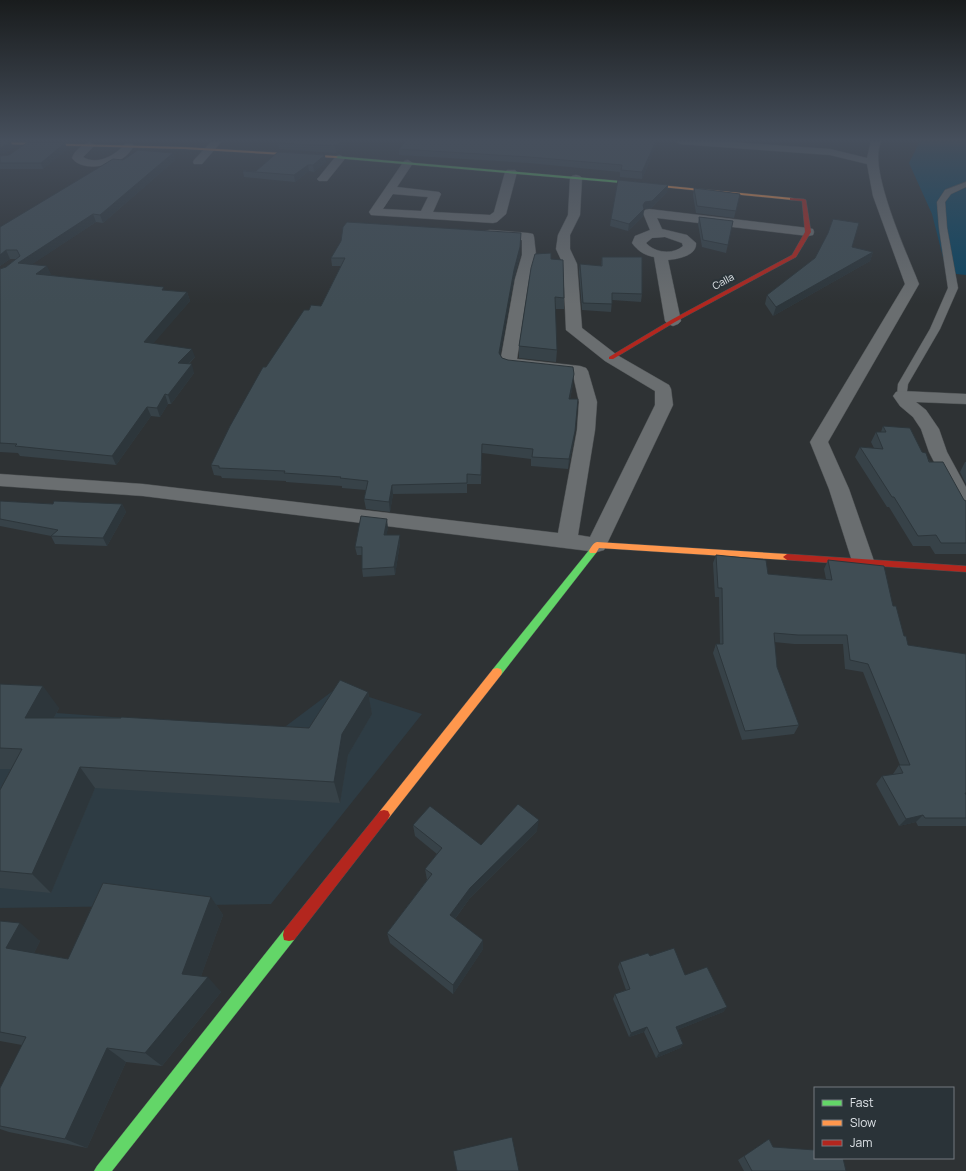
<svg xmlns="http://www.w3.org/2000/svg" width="966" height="1171" font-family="Manrope,sans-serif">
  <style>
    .built { fill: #2e3c44 }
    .green { fill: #0b4562 }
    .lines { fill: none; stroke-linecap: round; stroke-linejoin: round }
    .lane-casing { stroke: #4a4e50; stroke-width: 1 }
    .street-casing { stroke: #4a4e50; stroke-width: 1 }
    .fast-casing { stroke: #4a4e50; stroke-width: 1 }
    .slow-casing { stroke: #4a4e50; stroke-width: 1 }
    .jam-casing { stroke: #4a4e50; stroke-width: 1 }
    .lane { fill: #6a6e70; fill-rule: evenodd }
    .street { fill: #6a6e70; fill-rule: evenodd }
    .fast { fill: #63d668; fill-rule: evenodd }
    .slow { fill: #ff974d; fill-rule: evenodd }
    .jam { fill: #b3261e; fill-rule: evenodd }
    .wall { fill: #374248 }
    .shaded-wall { fill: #2d363b }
    .building { fill: #404d54; stroke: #2d363b }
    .labels { text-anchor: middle; stroke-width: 4; stroke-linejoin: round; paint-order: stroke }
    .far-street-label { font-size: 10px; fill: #dde2e6; stroke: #2a3338 }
  </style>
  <rect width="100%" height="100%" fill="#2e3234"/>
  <polygon class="built" points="338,687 422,714 271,904 0,908 0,709 282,729"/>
  <polygon class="green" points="920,141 966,141 966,275 947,273 932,214 909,163"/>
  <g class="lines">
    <defs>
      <polygon id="lane" points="966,182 966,187 951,194 945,202 947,228 958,288 940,329 908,384 906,398 898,398 897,396 898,384 930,329 948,288 939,228 937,202 945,190"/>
      <g id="street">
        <polygon points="212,141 222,141 202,164 194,164 193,162 194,160"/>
        <path d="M675,141H716L830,149L867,158L871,141H882C865,163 909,258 919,284L828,442L849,489L874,561L871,566L863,569L855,566L852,561L829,489L810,442L905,284L873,196L867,164L830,155L680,144Z"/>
        <path d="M90,142L95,145L83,157C97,166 116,155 125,144H133L134,146C131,150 128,155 123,158C110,166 82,172 72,158C74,151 83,144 90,142Z"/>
        <polygon points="340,155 345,158 344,160 327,181 319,181 317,179 319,177 336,156"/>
        <path d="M408,160L413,163L397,187L439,192L441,194L433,212L490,215L494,212L505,172L507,170H515L517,172L506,214L497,222L493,223L371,215L369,212L404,161ZM393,194L428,197L421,211L383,209Z"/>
        <polygon points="576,175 580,176 582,178 580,215 570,235 570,249 577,264 582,328 617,355 669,385 671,389 673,405 604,550 597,552 143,496 0,486 0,474 143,484 558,533 577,430 579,402 573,375 508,368 502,366 500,363 515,279 522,255 522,240 490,238 485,237 484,234 485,231 490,230 528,233 533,234 534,237 536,255 529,279 517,359 580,366 586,368 588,371 597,402 595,430 578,535 590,537 655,405 655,391 605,361 566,330 563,264 556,249 558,235 568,215 570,178 572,176"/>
        <path d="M649,209L808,228L813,229L814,232L813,235L808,236L657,218L662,229L687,235L696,243C697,256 677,259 668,260L681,321L678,324L673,326L668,324L665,321L654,257C644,255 638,251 632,243L635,236L650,230L643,213L645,210ZM665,237L682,243L683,246C673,255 655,253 646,243L652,238Z"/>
        <polygon points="902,391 966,394 966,404 916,402 926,410 939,429 947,452 966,487 966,512 959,510 956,505 929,452 921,429 913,417 900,406 893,396 896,392"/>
      </g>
      <g id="fast">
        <polygon points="336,156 621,181 623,182 621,183 334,158"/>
        <polygon points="593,548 596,549 597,551 596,553 501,675 497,676 493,675 492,672 493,669 590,549"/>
        <polygon points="289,929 294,930 295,935 294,940 112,1171 94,1171 97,1166 284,930"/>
      </g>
      <g id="slow">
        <polygon points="0,142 184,147 336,156 338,157 336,158 184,149 0,144"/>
        <polygon points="619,181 792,198 794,199 792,200 621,183 619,183"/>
        <path d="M597,542L787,554L791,557L787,560L599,548L596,553H590L589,551C591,547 593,543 597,542Z"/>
        <polygon points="497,668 501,669 502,672 501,675 388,819 384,820 380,819 378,815 380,811 493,669"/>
      </g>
      <g id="jam">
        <polygon points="790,198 804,199 806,200 811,232 796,257 675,322 613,359 609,359 609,357 671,320 792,255 805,232 802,201 790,200"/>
        <polygon points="787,554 966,566 966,572 787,560 783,557"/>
        <polygon points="384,810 388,811 390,815 388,819 294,940 289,941 284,940 283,935 284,930 380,811"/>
      </g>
    </defs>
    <use href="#lane" class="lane-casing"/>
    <use href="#street" class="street-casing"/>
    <use href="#fast" class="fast-casing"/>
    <use href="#slow" class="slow-casing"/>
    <use href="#jam" class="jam-casing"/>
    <use href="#lane" class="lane"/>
    <use href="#street" class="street"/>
    <use href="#fast" class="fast"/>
    <use href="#slow" class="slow"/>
    <use href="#jam" class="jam"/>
  </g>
  <g class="wall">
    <polygon points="281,141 350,141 336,153 279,149 278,143"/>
    <polygon points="406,141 658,141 642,179 620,177 620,172 529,163 399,155 399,149"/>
    <polygon points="65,143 67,149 43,169 0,169 0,156 9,155"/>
    <polygon points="173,153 175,160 103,223 96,222 32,264 51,274 49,275 165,290 187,292 190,301 153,343 195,357 189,364 194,373 171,404 168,404 160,417 151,416 116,465 20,456 18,453 0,452 0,269 6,267 16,259 10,259 0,266 0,227 123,160"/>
    <polygon points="326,162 314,172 309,171 295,182 244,177 243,171 256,171"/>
    <polygon points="668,185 667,192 651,208 644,209 643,216 628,231 610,226 611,219"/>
    <polygon points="694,188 740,194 734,218 696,213 693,195"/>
    <polygon points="699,217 733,221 726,253 702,247 698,224"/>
    <polygon points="873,252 870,261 773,316 765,304 767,295"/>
    <polygon points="520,256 514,279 500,355 502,358 573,384 570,399 574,440 568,469 531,466 531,459 482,453 481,484 467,484 467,493 393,494 390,512 366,509 364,499 366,490 342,488 342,486 286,482 286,481 222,478 221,476 214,475 211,465 266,367 309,310 321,306 341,266 332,266 331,258"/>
    <polygon points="602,257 642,294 641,302 612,300 611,312 582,310 579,272 580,264 601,266"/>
    <polygon points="551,259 564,298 564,309 555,309 557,350 556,362 519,358 519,346"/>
    <polygon points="883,426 922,452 964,500 966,501 966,554 935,554 930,546 913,546 889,507 887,507 855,457 860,447 874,448 871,442 876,432 881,432"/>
    <polygon points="965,462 966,462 966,484 960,472"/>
    <polygon points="0,501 53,504 122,504 126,512 107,546 55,544 51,536 0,526"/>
    <polygon points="388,528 386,535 400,535 400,543 395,575 363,577 362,569 362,555 357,555 355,547"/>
    <polygon points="716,555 768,574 826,579 824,569 828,560 893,606 904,636 908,645 966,654 966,826 918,826 916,822 899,826 876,784 882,776 894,775 893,774 899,765 900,765 863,672 845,669 843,644 794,644 774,642 777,667 799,725 794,734 742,740 713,653 716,644 720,644 719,597 715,597 713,563"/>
    <polygon points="0,684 59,708 54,718 309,728 368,692 372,714 348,755 340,803 95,788 51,893 0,888 0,790 11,769 0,769"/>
    <polygon points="413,825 481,845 537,831 470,898 455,919 483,940 483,949 453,994 390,943 387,933 427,880 425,869 437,854 415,836"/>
    <polygon points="211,897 223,915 201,976 221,992 162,1066 126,1062 87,1148 9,1132 0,1129 0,1088 22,1045 0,1041 0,921 40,941 34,953 68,959"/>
    <polygon points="650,956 685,975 727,1007 723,1012 677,1030 683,1044 680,1048 656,1058 644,1032 629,1037 613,999 615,994 626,990 618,967 620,962"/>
    <polygon points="769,1139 773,1147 846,1171 744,1171 738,1160"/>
  </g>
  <g class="shaded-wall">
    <polygon points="342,141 350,141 336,153 335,146"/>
    <polygon points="656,141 658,141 642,179 642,172"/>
    <polygon points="11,142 13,148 5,154 0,154 0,147"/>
    <polygon points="65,143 67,149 43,169 41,163"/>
    <polygon points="173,153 175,160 103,223 100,215"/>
    <polygon points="325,155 326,162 314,172 313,165"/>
    <polygon points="308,165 309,171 295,182 294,175"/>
    <polygon points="668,185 667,192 651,208 644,209 643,216 628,231 629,224 645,202"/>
    <polygon points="93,214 96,222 22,271 18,263"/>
    <polygon points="520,247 520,256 514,279 499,363 499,353 514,270"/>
    <polygon points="6,250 10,259 0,266 0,255"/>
    <polygon points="873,252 870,261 773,316 776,307"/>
    <polygon points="47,266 51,274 40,283 36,274"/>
    <polygon points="187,292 190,301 147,351 144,342"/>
    <polygon points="192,349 195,357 181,371 178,363"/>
    <polygon points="192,364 194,373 171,404 168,395"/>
    <polygon points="574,374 573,384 568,408 569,399"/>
    <polygon points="165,394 168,404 160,417 157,408"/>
    <polygon points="147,407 151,416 116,465 112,456"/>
    <polygon points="575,431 574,440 568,469 569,459"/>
    <polygon points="392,485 393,494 390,512 389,502"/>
    <polygon points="122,504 126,512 107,546 103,538"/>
    <polygon points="387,519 388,528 385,543 384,535"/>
    <polygon points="400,535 400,543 395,575 394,567"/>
    <polygon points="43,686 59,708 42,740 25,718"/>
    <polygon points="368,692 372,714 348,755 340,803 334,782 342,734"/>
    <polygon points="80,767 95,788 51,893 32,874"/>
    <polygon points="923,815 916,822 899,826 906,819"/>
    <polygon points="539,820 537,831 470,898 451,924 450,915 470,888"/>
    <polygon points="211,897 223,915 196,990 182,974"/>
    <polygon points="20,923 40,941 28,965 6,948"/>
    <polygon points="483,940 483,949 453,994 453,985"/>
    <polygon points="208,977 221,992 162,1066 145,1053"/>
    <polygon points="727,1007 723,1012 672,1032 676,1027"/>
    <polygon points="647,1027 644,1032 629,1037 631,1033"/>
    <polygon points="683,1044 680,1048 656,1058 659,1053"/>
    <polygon points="107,1048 126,1062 87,1148 65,1139"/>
  </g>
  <g class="building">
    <polygon points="0,141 11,142 2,147 0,147"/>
    <polygon points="281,141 342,141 335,146 278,143"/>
    <polygon points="406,141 656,141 642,172 621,170 622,165 529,157 399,149"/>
    <polygon points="28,142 65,143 41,163 0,163 0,156 9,155"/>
    <polygon points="138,150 173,153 100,215 93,214 18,263 47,266 36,274 164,287 162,290 187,292 144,342 192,349 178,363 192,364 168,395 165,394 157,408 147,407 112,456 15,446 17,444 0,443 0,269 6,267 20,256 17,250 6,250 0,255 0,227 113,159 123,160"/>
    <polygon points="278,152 325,155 313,165 308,165 294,175 243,171 245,170 247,171 256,171"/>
    <polygon points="618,180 668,185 652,201 645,202 643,205 644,209 629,224 611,219"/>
    <polygon points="694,188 740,194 736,211 697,206"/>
    <polygon points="699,217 733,221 728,245 703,240"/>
    <polygon points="833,219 859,223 852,247 873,252 776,307 767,295 815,258 828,233"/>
    <polygon points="347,222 521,233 520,247 514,270 499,353 502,358 508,360 573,367 574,374 569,399 578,399 575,431 569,459 532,457 533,449 482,444 481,475 467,474 467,483 392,485 389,502 364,499 368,481 340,478 341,477 284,473 285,471 219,468 219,466 211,465 230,426 263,367 266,367 304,310 309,310 311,305 321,306 345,258 331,258 341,241 343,227"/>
    <polygon points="551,253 551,259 563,260 564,298 555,297 557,350 519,346 531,268 535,254"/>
    <polygon points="602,257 642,257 642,294 612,293 612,304 583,303 580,264 602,266"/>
    <polygon points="883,426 910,428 922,452 926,453 929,462 943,462 964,500 966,501 966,543 941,543 936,535 918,536 894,497 892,497 860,447 883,449 876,432 886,432"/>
    <polygon points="0,501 53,504 54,501 122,504 103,538 51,536 58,530 0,519"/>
    <polygon points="361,516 387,519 384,535 400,535 394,567 362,569 362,547 355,547"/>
    <polygon points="716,555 766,560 768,574 832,580 828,560 884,566 893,606 896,606 904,636 906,636 908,645 966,654 966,793 965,793 966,795 966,818 925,818 923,815 906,819 882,776 903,773 899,765 910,765 868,664 850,660 847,635 798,635 774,633 777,667 799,725 745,731 716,644 723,644 722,588 718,588"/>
    <polygon points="340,680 368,692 342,734 334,782 80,767 32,874 0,871 0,790 22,749 0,748 0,684 43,686 25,718 121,718 121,717 309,728"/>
    <polygon points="518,804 539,820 470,888 450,915 483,940 453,985 387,933 432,874 425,869 442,848 413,825 430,806 481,845"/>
    <polygon points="103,883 211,897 182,974 208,977 145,1053 107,1048 65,1139 0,1126 0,1088 26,1037 0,1032 0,921 20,923 6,948 68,959"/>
    <polygon points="674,948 685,975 707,967 727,1007 676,1027 683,1044 659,1053 647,1027 631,1033 615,994 630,989 620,962 648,953 650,956"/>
    <polygon points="512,1137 519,1171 457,1171 453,1151"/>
    <polygon points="769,1139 773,1147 815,1150 815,1158 843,1158 846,1171 752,1171 744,1156"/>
  </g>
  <linearGradient id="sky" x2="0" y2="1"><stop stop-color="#191c1d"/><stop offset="0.46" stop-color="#464f5c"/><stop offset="1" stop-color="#464f5c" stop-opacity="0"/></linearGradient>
  <rect width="966" height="304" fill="url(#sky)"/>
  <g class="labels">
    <g class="far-street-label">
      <text transform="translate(723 281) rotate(-28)" y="4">Calla</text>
    </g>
  </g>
  <rect x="814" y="1087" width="140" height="72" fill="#2a3338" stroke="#72797e"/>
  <rect x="822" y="1100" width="20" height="6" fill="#63d668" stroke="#72797e"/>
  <text x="850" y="1107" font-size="12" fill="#dde2e6">Fast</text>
  <rect x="822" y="1120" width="20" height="6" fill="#ff974d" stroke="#72797e"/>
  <text x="850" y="1127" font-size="12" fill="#dde2e6">Slow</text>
  <rect x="822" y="1140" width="20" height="6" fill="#b3261e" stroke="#72797e"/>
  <text x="850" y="1147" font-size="12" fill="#dde2e6">Jam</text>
</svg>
